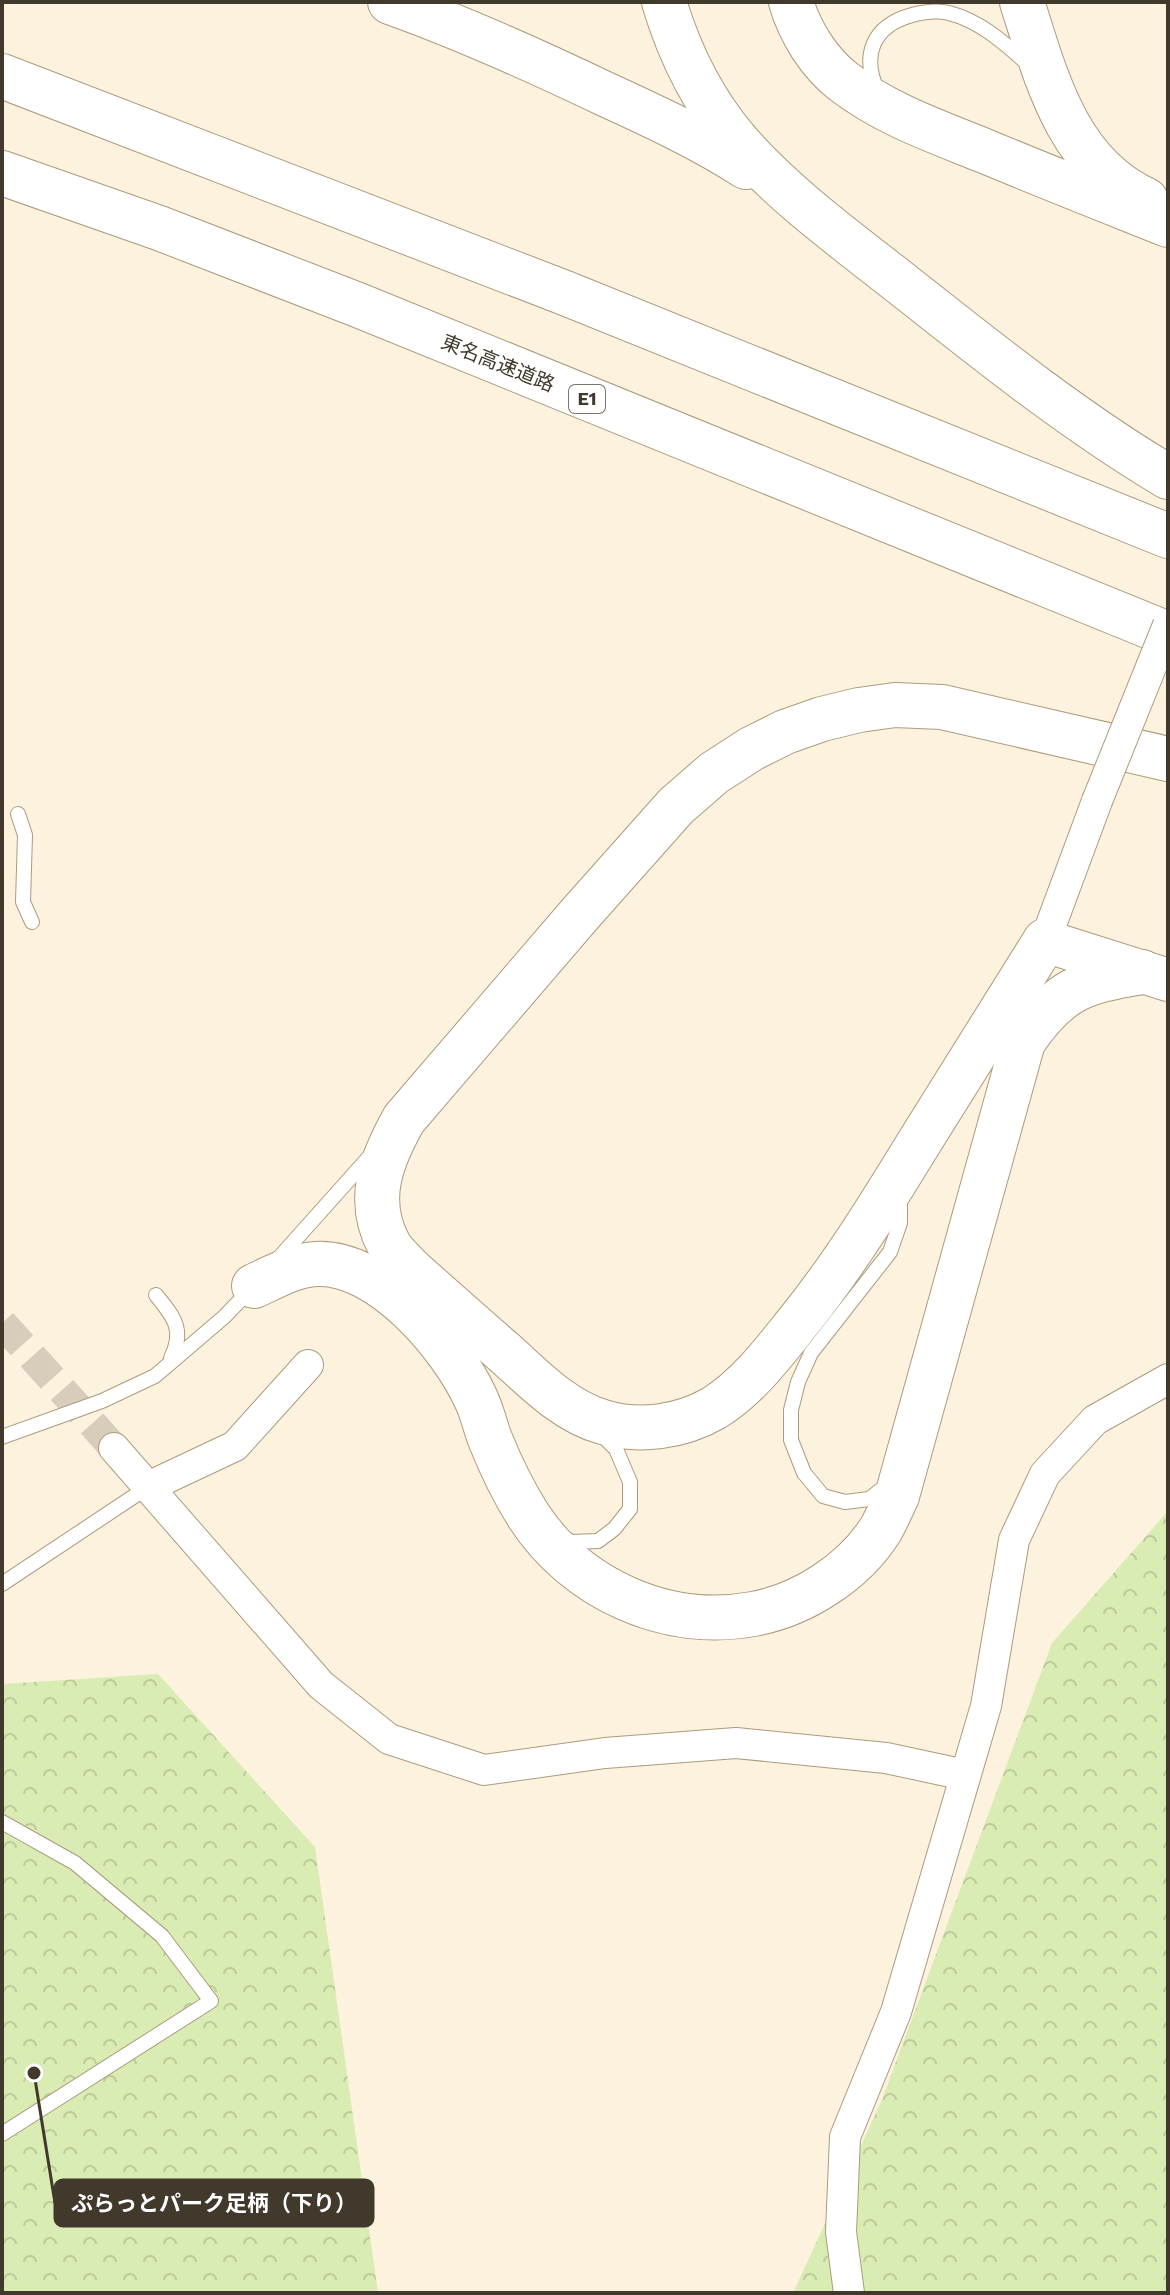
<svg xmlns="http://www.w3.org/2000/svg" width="1170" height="2295" font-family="'Work Sans','Noto Sans JP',sans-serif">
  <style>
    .forest { fill: url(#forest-crowns) }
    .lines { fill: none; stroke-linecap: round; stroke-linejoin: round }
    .street-tunnel { stroke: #d7cdba; stroke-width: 30; stroke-dasharray: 30 15; stroke-linecap: butt }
    .lane-casing { stroke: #ac9b7c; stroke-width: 16 }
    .street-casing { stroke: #ac9b7c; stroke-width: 32 }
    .secondary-casing { stroke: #ac9b7c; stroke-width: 44 }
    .highway-casing { stroke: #ac9b7c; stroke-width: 46 }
    .lane { stroke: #fff; stroke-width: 14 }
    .street { stroke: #fff; stroke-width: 30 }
    .secondary { stroke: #fff; stroke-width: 42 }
    .highway { stroke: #fff; stroke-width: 44 }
    .street-bridge-casing { stroke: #ac9b7c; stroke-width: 32; stroke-linecap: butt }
    .street-bridge { stroke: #fff; stroke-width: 30 }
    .labels { text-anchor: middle; stroke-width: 8; stroke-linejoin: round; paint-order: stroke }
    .shield { fill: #fff; stroke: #7a746b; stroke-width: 2 }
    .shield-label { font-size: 18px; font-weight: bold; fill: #41392c }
    .street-label { font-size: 20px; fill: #41392c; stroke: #fff }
    .leader { fill: none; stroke: #41392c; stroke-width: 3 }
    .callout-dot { fill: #41392c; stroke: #fff; stroke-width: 3 }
    .callout { fill: #41392c; stroke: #41392c; stroke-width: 3 }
    .callout-label { font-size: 22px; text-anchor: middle; font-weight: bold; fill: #fff }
  </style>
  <defs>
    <pattern id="forest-crowns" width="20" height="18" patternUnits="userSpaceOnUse" patternTransform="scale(2)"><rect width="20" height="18" fill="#d9ecb3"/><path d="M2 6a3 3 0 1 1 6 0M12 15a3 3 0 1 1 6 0" fill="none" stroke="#bbcb9a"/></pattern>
  </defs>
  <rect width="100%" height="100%" fill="#fdf2de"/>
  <g class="forest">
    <polygon points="1168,1511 1168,2293 793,2293 881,2102 1052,1643"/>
    <polygon points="158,1674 315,1847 378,2293 2,2293 2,1684"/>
  </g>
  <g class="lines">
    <polyline class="street-tunnel" points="2,1323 114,1448"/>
    <defs>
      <g id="lane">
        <path d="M878,92C861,56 872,26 912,15C924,12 937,10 949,13C980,21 1003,42 1027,63"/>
        <polyline points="18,814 25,835 23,902 32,922"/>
        <polyline points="278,1259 371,1155"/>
        <path d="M156,1295C174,1317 185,1330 171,1358"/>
        <polyline points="2,1437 102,1401 155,1376 224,1317 251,1289"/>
        <polyline points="886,1486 869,1499 845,1502 823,1496 804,1473 791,1440 791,1410 798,1382 811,1353 890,1252 900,1223 900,1199"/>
        <polyline points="562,1536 571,1542 598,1541 614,1529 630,1509 630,1482 616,1449 601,1434"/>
        <polyline points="2,1584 148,1487"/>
        <polyline points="2,1822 75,1863 162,1936 211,2001 2,2134"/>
      </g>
      <g id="street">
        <polyline points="1045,941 1097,801"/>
        <polyline points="114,1448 321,1685 389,1739 484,1770 605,1753 736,1743 886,1758 965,1775"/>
        <polyline points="148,1487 235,1446 308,1365"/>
        <polyline points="849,2293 841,2232 845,2137 896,2012 986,1706 1014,1540 1045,1474 1095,1420 1168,1379"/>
      </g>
      <polyline id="secondary" points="1045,941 1168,980"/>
      <g id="highway">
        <path d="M390,2C463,28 534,60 605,94C653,116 701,138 746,167"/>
        <path d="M664,2C679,52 703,101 737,141C785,196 845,239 902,284C988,352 1074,421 1168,477"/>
        <path d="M791,2C800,32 819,63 844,82C887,115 938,132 987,152C1047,177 1108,201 1168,225"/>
        <path d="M1022,2C1046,77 1067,164 1146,200"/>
        <polyline points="2,76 565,293 1168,536"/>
        <polyline points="2,173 159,228 358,305 1168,634"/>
        <path d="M1045,941C1003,1008 962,1074 920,1141C882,1203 844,1265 798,1322C774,1352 748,1387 714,1408C681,1427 639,1433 603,1422C564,1411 534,1379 505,1353C473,1325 441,1297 410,1269C403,1261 394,1254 389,1245C365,1200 381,1160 404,1119L580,914L676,806L714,773L751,749L785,732L822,719L859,710L895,705L942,707L1168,759"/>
        <path d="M254,1286C274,1277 294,1265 316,1264C380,1260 452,1346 476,1399C482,1411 485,1426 490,1439C500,1464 513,1491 528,1515C576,1589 666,1630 753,1614C803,1605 854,1572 881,1529C887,1518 892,1507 897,1496L1023,1042C1058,990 1081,982 1142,972"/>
      </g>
    </defs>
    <use href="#lane" class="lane-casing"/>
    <use href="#street" class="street-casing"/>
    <use href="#secondary" class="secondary-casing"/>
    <use href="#highway" class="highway-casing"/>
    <use href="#lane" class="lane"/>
    <use href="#street" class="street"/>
    <use href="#secondary" class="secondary"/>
    <use href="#highway" class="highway"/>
    <defs>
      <polyline id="street-bridge" points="1097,801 1168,625"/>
    </defs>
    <use href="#street-bridge" class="street-bridge-casing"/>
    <use href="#street-bridge" class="street-bridge"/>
  </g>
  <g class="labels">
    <rect class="shield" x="569" y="385" width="36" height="28" rx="6"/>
    <g class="shield-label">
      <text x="587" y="405">E1</text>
    </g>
    <g class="street-label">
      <text transform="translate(498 363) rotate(22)" y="7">東名高速道路</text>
    </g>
  </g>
  <path class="leader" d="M34 2073L55 2203"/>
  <circle class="callout-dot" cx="34" cy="2073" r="8"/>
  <rect class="callout" x="55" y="2180" width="318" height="46" rx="8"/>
  <g class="callout-label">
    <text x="214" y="2211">ぷらっとパーク足柄（下り）</text>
  </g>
  <rect width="1170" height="2295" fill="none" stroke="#41392c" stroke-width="8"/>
</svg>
